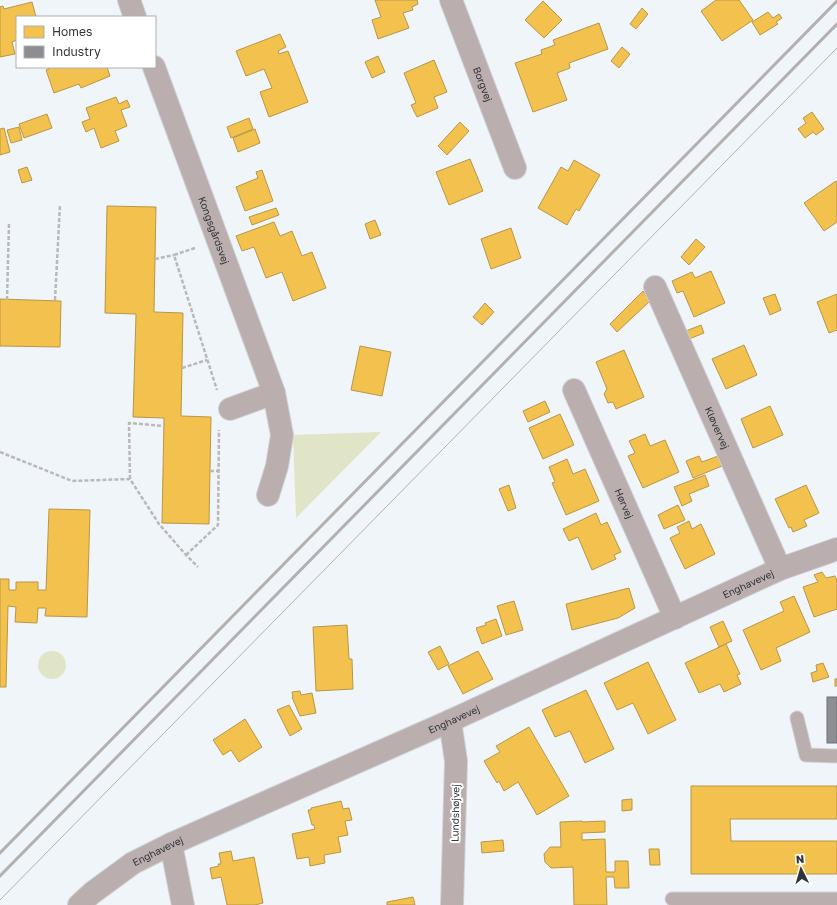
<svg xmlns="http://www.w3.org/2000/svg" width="837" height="905" font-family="'Golos Text',sans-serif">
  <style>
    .green { fill: #e0e5c7 }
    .homes { fill: #f2c14e; stroke: #b89747 }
    .industry { fill: #8d8d92; stroke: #717277 }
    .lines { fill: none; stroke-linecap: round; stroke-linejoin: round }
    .service-casing { stroke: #ced2d6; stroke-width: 15 }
    .minor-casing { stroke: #ced2d6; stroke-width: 24 }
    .path { stroke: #bbb8b9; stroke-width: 2.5; stroke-dasharray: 4 2; stroke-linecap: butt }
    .service { stroke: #baafae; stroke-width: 13 }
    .minor { stroke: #baafae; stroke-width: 22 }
    .tram { stroke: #b4b0b1; stroke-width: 1 }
    .rail { stroke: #b4b0b1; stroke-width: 3 }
    .labels { text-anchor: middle; stroke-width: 4; stroke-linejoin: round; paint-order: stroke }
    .street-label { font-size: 10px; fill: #313438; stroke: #fff }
  </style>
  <rect width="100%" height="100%" fill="#f0f5fa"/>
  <g class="green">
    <polygon points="381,432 296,518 293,435"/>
    <circle cx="52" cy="665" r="14"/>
  </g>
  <g class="homes">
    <polygon points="375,0 417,0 418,4 412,7 413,10 403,13 409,28 378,39 372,20 381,17"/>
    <polygon points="716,0 739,0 753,20 722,41 701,11"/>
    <polygon points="543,1 562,20 544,38 525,20"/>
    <polygon points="32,2 36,17 17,17 17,40 12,42 15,54 0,57 0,7 3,6 4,9"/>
    <polygon points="642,8 648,14 636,29 630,24"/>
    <polygon points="768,12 773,18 779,14 782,18 776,22 778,24 760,35 752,22"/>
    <polygon points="599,23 608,49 569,63 570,68 557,73 567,100 533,112 515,63 542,54 541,50 555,45 553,40"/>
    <polygon points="280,34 286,47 278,51 279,54 288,51 308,102 269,117 260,92 272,88 264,69 246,76 236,51"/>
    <polygon points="622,47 630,54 619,68 611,61"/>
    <polygon points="378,56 385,72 372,78 365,62"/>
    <polygon points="434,60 447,92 434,97 438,108 417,117 411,105 416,103 404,73"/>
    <polygon points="49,67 107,67 110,76 81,88 79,84 54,93 46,70 49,69"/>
    <polygon points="116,97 119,104 127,100 130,107 121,110 127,126 115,131 119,141 101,148 94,128 86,132 82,122 90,119 86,108"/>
    <polygon points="812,112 824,129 816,135 813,132 805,138 798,129 806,123 803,118"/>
    <polygon points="47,114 52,128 24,138 19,124"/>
    <polygon points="249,118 253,129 231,138 227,127"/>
    <polygon points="460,122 469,131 447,155 438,146"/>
    <polygon points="19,127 22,140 11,143 7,130"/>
    <polygon points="4,128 10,152 0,155 0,129"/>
    <polygon points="255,129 260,143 238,152 233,138"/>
    <polygon points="470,159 483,191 449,205 436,172"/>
    <polygon points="574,160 600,175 579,211 576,209 567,225 538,208 561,167 568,171"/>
    <polygon points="27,167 32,180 22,183 18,170"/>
    <polygon points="262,170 273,201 245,211 236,187 258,178 256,172"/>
    <polygon points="836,181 837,183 837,222 824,231 804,203"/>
    <polygon points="107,206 156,207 154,312 183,313 181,416 211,417 209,524 162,523 164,418 133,417 136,314 105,313"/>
    <polygon points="276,208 279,215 252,225 249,217"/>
    <polygon points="375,220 381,235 370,239 365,224"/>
    <polygon points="274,222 280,236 292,231 302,256 312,252 326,288 293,301 282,272 266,278 254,247 242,251 236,236"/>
    <polygon points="511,228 521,258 491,269 481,239"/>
    <polygon points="696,239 705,247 689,265 681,257"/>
    <polygon points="711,271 725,303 694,317 683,291 677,293 672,281 692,272 695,278"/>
    <polygon points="643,291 650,301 617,332 610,324"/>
    <polygon points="775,294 781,310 770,315 763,298"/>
    <polygon points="837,294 837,330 829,333 817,302"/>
    <polygon points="0,299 61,301 60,347 0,346"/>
    <polygon points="485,303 494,312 482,325 473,317"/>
    <polygon points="701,325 704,333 689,339 686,331"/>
    <polygon points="744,345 757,375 726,389 712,359"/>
    <polygon points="360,346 391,352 382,396 351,390"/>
    <polygon points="624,350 644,397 616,409 613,402 608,403 604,394 607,389 596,362"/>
    <polygon points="545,401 550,412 528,422 523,411"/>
    <polygon points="770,406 783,435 753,448 741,419"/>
    <polygon points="560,414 574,445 543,459 529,428"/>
    <polygon points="645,434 650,446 665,440 679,472 643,488 628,456 635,453 629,441"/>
    <polygon points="699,456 702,462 718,456 722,466 693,478 686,461"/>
    <polygon points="567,459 573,474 585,469 599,501 566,515 552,483 555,482 549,467"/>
    <polygon points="705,475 709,486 689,494 692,501 682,506 674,487"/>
    <polygon points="509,485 516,508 508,511 499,489"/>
    <polygon points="806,485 819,513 804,520 807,526 793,532 791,527 789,528 775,499"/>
    <polygon points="678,505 685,520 664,529 658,515"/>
    <polygon points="49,509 90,510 87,617 45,616 46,608 38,608 37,623 15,622 16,607 8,606 6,687 0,687 0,579 9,579 9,590 16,590 16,582 38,582 38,590 46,590"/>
    <polygon points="596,513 601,525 607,522 621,552 614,555 616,559 592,570 578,537 569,541 563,529"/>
    <polygon points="689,521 692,529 701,524 715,554 685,569 670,538 680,533 677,527"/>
    <polygon points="822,572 826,578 835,576 837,581 837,609 814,617 803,587 818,582 814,575"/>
    <polygon points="629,588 635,608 618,618 572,630 566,604"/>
    <polygon points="794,596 810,632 776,648 781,661 761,670 743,630 784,611 780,602"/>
    <polygon points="514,601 523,630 506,635 497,606"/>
    <polygon points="496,619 502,636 482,644 476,628 486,625 485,623"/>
    <polygon points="723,621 732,641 719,647 710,627"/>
    <polygon points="347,625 349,659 352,659 353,689 316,691 313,627"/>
    <polygon points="726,644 740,674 737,675 741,684 724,692 720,684 699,693 685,663"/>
    <polygon points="440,646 449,664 438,670 428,652"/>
    <polygon points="478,651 493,679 463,694 448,666"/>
    <polygon points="648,662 676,720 648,734 633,703 617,710 604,683"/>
    <polygon points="823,663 829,677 813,682 811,673 817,671 816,665"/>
    <rect x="835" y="679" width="2" height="7"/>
    <polygon points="586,690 614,749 585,763 570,731 555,737 542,710"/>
    <polygon points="300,691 301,695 312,693 316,713 300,716 292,697 293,697 292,692"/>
    <polygon points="289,705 302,729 290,736 277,710"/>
    <polygon points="245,719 262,747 239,762 231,750 223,755 213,740"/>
    <polygon points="529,727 569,796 537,815 518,782 504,791 499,781 497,783 484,761 500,752 496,746"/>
    <polygon points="691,786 837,786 837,819 730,819 731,841 837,841 837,874 691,874"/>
    <polygon points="632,799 632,810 622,811 622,800"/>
    <polygon points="341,801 343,809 349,808 352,820 345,821 348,835 338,837 341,852 324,855 325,863 310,866 309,857 297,859 292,834 315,829 314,825 312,825 308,810 311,810 311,808"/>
    <polygon points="582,821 582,822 605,821 605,832 582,833 582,840 605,839 606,872 615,872 615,861 628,861 629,888 615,888 614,877 606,877 607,905 574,905 573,867 551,868 545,862 544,854 550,847 561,847 560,822"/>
    <polygon points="503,840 504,851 482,853 481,842"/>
    <polygon points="649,849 659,849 660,865 650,865"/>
    <polygon points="231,851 233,861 254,857 263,903 255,905 227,905 221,877 212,879 210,868 219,866 218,864 221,864 219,853"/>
    <polygon points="413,897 415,905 387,905 387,902"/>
  </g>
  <rect class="industry" x="827" y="697" width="10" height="46"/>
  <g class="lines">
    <defs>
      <g id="service">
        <polyline points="797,718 806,755 837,756"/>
        <polyline points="672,899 837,899"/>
      </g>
      <g id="minor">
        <polyline points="129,0 135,17"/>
        <path id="s1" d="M451,0L515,168"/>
        <path id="s2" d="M154,67L266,371L274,393L282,435L277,466L268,495"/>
        <path id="s3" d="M655,287L780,569"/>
        <path id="s4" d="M574,390L675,618"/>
        <polyline points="230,409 274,393"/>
        <polyline points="450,721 456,761 452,905"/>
        <polyline points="171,844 183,905"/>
        <path id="s5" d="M79,905L92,893L133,863L171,844L450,721L780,569L837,549"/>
      </g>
    </defs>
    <use href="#service" class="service-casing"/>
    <use href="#minor" class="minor-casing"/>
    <g class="path">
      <polyline points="195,248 174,255 217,390"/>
      <polyline points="155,259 174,255"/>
      <polyline points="7,300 9,223"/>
      <polyline points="55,300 60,205"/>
      <polyline points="182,368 207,360"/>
      <polyline points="0,452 72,481 130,479 159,524 186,555 198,567"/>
      <polyline points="210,471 219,471"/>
      <polyline points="130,479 129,423 164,426"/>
      <polyline points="186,555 218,525 219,430"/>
    </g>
    <use href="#service" class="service"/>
    <use href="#minor" class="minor"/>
    <polyline class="tram" points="0,900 837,48"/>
    <g class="rail">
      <polyline points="0,853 837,1"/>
      <polyline points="0,876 837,24"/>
    </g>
  </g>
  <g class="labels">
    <g class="street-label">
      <text dy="4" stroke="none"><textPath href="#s1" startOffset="90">Borgvej</textPath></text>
      <text dy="4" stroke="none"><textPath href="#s2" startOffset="174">Kongsgårdsvej</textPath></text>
      <text dy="4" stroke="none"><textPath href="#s3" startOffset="154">Kløvervej</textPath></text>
      <text dy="4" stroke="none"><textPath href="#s4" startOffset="124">Hørvej</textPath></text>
      <text dy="4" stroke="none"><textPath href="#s5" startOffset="744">Enghavevej</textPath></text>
      <text dy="4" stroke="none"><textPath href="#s5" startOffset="420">Enghavevej</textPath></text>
      <text transform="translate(455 813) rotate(-89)" y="4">Lundshøjvej</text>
      <text dy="4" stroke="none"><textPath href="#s5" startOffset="96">Enghavevej</textPath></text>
    </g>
  </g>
  <rect x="16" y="16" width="140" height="52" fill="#ffffff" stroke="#adaeaf"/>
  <rect x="24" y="26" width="20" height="12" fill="#f2c14e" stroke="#adaeaf"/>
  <text x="52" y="36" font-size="12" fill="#313438">Homes</text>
  <rect x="24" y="46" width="20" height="12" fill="#8d8d92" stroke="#adaeaf"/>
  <text x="52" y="56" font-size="12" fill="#313438">Industry</text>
  <g transform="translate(801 869) rotate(355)" stroke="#ffffff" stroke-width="3" paint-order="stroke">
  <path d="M0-3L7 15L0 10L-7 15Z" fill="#313438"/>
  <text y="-6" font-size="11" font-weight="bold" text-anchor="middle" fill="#313438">N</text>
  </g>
</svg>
